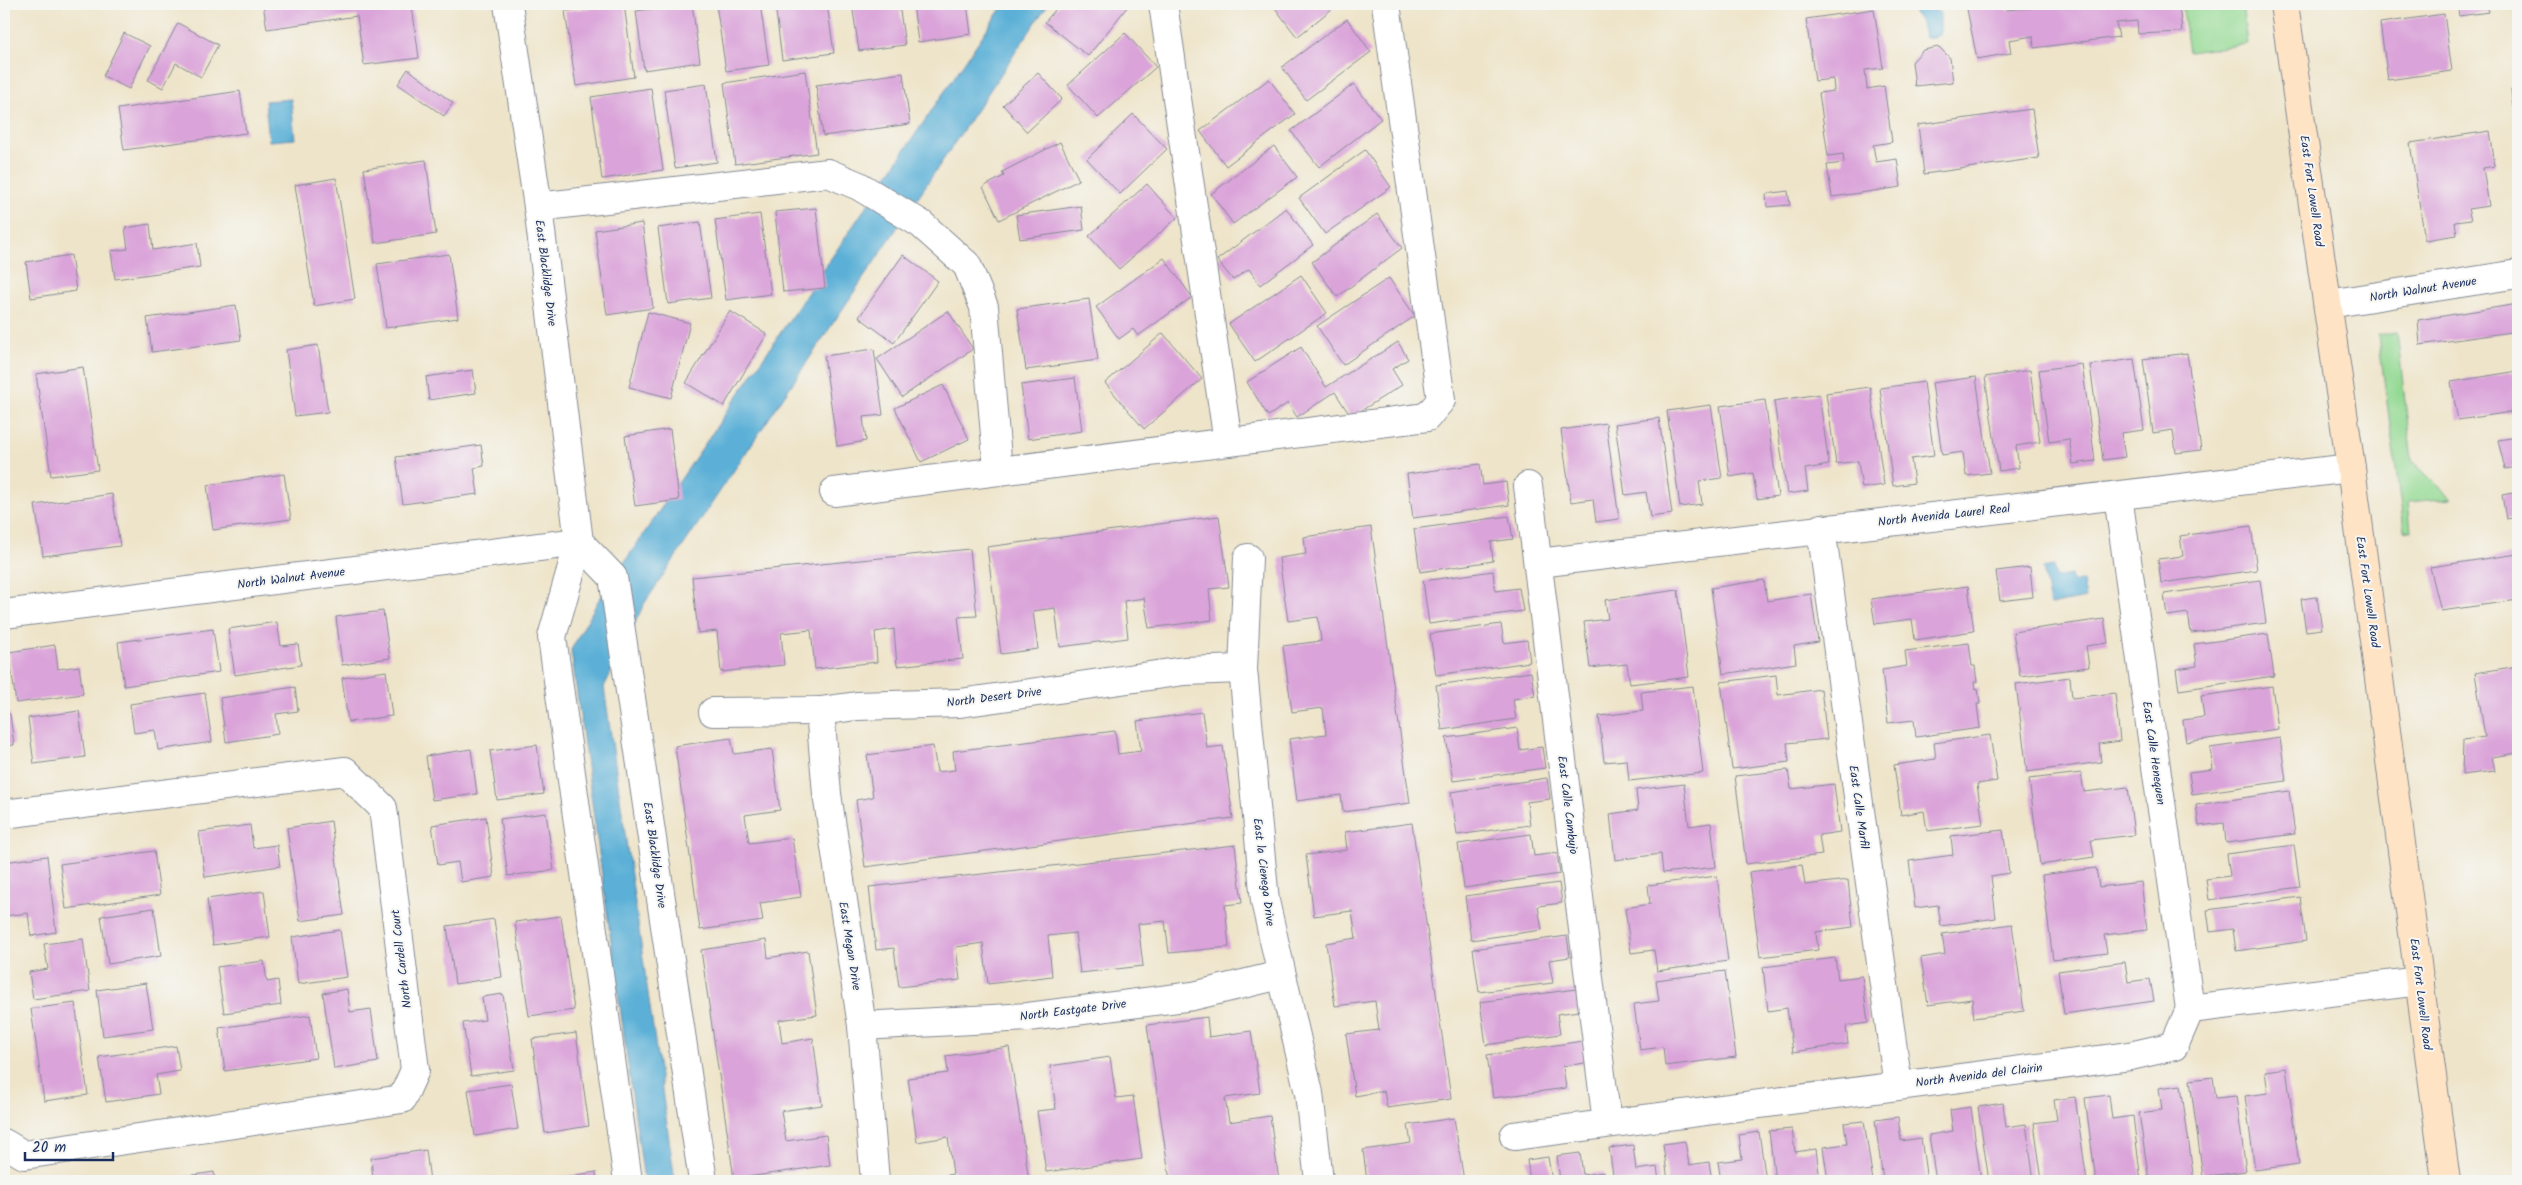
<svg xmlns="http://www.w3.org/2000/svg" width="2522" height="1185" font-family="Kalam,sans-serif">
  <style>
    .green { fill: #93d992; stroke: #578478 }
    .water { fill: #5bb0d7; stroke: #3b709a }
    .building { fill: #daa3d9 }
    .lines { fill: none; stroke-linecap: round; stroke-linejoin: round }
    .street-casing { stroke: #848a94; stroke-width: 30 }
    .secondary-casing { stroke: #848a94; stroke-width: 30 }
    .street { stroke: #fff; stroke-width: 28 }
    .secondary { stroke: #fee4c5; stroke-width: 28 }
    .labels { text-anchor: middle; stroke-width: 4; stroke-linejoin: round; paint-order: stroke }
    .street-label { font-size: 12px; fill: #1b2f5e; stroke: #f6f6f2 }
  </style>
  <rect width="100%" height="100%" fill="#f6f6f2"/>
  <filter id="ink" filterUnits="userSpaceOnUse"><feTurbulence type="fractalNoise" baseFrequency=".02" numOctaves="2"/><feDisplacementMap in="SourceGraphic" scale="10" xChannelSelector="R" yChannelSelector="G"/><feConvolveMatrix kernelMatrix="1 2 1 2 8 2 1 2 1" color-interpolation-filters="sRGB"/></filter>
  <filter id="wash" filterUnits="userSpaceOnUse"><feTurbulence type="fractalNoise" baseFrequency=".0096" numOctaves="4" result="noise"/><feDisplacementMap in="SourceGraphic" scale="20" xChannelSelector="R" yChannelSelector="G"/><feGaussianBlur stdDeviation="1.12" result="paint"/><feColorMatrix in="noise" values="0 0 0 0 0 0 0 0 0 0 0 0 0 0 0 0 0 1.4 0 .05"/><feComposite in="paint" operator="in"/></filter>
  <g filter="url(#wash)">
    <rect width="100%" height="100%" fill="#eee4c9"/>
    <g class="green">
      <polygon points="2182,4 2242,4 2247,44 2189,52"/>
      <polygon points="2397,332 2412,461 2451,498 2408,502 2411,531 2404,530 2378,335"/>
    </g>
    <g class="water">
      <polygon points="1004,4 1048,4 644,604 604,687 675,1181 644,1181 571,650 598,601"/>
      <path d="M1919,4H1926L1940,13V34C1934,38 1930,40 1924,37L1920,20L1914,13V6Z"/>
      <polygon points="291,99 295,139 269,141 265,101"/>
      <polygon points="2053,566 2056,578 2071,575 2072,582 2083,581 2086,598 2050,605 2043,568"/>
    </g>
    <g id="blocks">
      <g class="building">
        <polygon points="263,4 409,4 409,7 412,6 419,58 364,65 357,16 267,29"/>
        <polygon points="624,4 634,77 576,86 565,11"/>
        <polygon points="692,4 700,62 644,70 636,11"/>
        <polygon points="716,4 760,4 769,65 726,71"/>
        <polygon points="775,4 827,4 834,53 782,60"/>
        <polygon points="852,4 899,4 905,45 859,51"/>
        <polygon points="913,4 967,4 971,34 918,42"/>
        <polygon points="1060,4 1126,4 1128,6 1088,56 1045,22"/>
        <polygon points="1272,4 1338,4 1297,37"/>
        <polygon points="1966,4 2005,4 2006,10 2031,8 2030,4 2179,4 2182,32 2138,34 2137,21 2116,23 2119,37 2034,48 2033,36 2009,40 2011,53 1977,59"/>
        <polygon points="2457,4 2487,4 2489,12 2459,16"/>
        <polygon points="1874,9 1883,68 1865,70 1867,89 1884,86 1892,142 1873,145 1876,162 1897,159 1901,187 1832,197 1827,165 1844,163 1843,154 1828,156 1819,93 1834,91 1833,79 1815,81 1806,19"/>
        <polygon points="2444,14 2452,71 2388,80 2380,23"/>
        <polygon points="1347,19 1371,52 1306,100 1282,67"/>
        <polygon points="178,23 218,45 201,77 176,63 163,88 148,80"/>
        <polygon points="124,33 150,46 129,89 103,76"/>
        <polygon points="1125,33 1156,67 1098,118 1068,85"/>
        <polygon points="1939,47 1950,58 1953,82 1915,86 1912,62 1923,50"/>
        <polygon points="408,69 453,103 444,116 398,84"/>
        <polygon points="805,71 817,153 735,164 724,83"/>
        <polygon points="903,73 910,124 823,136 816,85"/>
        <polygon points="1038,73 1062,99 1027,132 1003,105"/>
        <polygon points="1269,79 1295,114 1226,166 1200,131"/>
        <polygon points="706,84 717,162 675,168 664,90"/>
        <polygon points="1354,84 1381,119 1319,167 1291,131"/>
        <polygon points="651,88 663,170 602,179 591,97"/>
        <polygon points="2518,89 2518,106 2513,107 2511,90"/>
        <polygon points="240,91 246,133 124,150 118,109"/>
        <polygon points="2032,109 2039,158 1924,174 1918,125"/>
        <polygon points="1133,114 1167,149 1120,194 1087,159"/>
        <polygon points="2490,131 2495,166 2483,168 2489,206 2468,209 2471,220 2455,222 2457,235 2425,240 2410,143"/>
        <polygon points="1060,142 1079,180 999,220 983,187 1004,176 1002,172"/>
        <polygon points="1274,146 1297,177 1233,224 1211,194"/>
        <polygon points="1365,150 1391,187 1325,234 1299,198"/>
        <polygon points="426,160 436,234 375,243 364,169"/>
        <polygon points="336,178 355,299 314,306 295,185"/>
        <polygon points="1147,184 1177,218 1119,269 1089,236"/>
        <polygon points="1788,191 1790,205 1767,207 1766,194"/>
        <polygon points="1081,206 1084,230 1020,239 1016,215"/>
        <polygon points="816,208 825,288 783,292 775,212"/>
        <polygon points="1286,208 1313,245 1260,285 1249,269 1233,280 1217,260"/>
        <polygon points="760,214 771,294 726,300 715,220"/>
        <polygon points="1377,214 1402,248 1337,297 1312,262"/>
        <polygon points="700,222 711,298 668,304 658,228"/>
        <polygon points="642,223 653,308 607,315 595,230"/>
        <polygon points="150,224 153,250 197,243 200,267 115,279 111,251 128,249 125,228"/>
        <polygon points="449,254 458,318 386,328 377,264"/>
        <polygon points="71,255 76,291 31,298 26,262"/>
        <polygon points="903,255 938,281 894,343 859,317"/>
        <polygon points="1164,258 1192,297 1138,336 1133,329 1119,339 1096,307"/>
        <polygon points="1301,275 1327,313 1255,362 1229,324"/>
        <polygon points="1389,278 1415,316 1343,365 1317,326"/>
        <polygon points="1089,299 1098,360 1026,370 1017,309"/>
        <polygon points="2518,304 2518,331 2420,345 2418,320"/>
        <polygon points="236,305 241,340 152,352 147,318"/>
        <polygon points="730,311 767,334 724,406 686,383"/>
        <polygon points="948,311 973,349 902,397 877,359"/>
        <polygon points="648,312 690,323 671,398 629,387"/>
        <polygon points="1163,333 1202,379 1144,429 1105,383"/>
        <polygon points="1398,342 1408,359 1392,369 1402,385 1351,417 1335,392 1297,417 1288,403 1268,416 1247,382 1301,347 1326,387"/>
        <polygon points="318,345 328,412 295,416 286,350"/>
        <polygon points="874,349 883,415 863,417 866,441 837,446 824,356"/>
        <polygon points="2187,353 2201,450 2176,453 2173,430 2153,433 2143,359"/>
        <polygon points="2134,359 2144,430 2121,433 2125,457 2103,460 2090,365"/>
        <polygon points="2082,364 2095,461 2073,464 2069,439 2049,442 2039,370"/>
        <polygon points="83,367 98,470 51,476 36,374"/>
        <polygon points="473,370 476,393 429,400 426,377"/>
        <polygon points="2030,370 2040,442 2016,446 2019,468 1999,471 1985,377"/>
        <polygon points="2518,371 2518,411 2458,420 2451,382"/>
        <polygon points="1976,377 1990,473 1966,476 1963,452 1942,455 1932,383"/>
        <polygon points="1075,378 1082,431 1028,439 1021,385"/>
        <polygon points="1924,382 1934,456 1911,459 1914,483 1893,486 1880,388"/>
        <polygon points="943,385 969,439 921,462 895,408"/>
        <polygon points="1870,387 1884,485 1862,488 1858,461 1836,464 1826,393"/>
        <polygon points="1819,394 1829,465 1805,469 1808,491 1787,494 1774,401"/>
        <polygon points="1765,400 1778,496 1757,499 1753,473 1730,477 1720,406"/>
        <polygon points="1711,405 1722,478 1699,481 1702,504 1680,507 1667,411"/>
        <polygon points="1659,418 1672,514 1650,517 1646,492 1625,495 1615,424"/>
        <polygon points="1606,423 1619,519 1596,522 1593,499 1571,502 1561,430"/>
        <polygon points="670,429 679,500 635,506 625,436"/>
        <polygon points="2518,437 2518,467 2505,469 2498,440"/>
        <polygon points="481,445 484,466 474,468 478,494 403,504 396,457"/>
        <polygon points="1480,464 1483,485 1506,482 1509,505 1413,518 1407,474"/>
        <polygon points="284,474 291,519 213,530 207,485"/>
        <polygon points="2518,492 2518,517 2506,519 2502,495"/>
        <polygon points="112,494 120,546 43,556 35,505"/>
        <polygon points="1219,516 1229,587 1209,589 1212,620 1149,628 1144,598 1124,601 1128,638 1060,647 1055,608 1033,611 1038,649 1001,654 987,547"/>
        <polygon points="1509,516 1513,539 1491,542 1493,561 1420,572 1414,529"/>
        <polygon points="2251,526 2257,570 2161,583 2158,559 2183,556 2180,536"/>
        <polygon points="1371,527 1410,803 1343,812 1341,795 1297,801 1289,739 1326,734 1323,708 1292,712 1283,646 1321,641 1318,617 1288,621 1279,558 1306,554 1304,537"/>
        <polygon points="970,549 977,616 958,617 963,659 897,666 894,629 875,632 877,662 815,669 811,630 781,633 784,665 721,672 717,631 698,633 692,577"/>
        <polygon points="2518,554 2518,600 2441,611 2430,567"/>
        <polygon points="2030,567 2033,597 2000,601 1996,571"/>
        <polygon points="1493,571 1495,591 1519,588 1523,611 1429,624 1423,581"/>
        <polygon points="1764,580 1767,601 1811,594 1818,642 1794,646 1796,663 1723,674 1711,588"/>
        <polygon points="2260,580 2266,623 2191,633 2188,613 2167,616 2164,594"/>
        <polygon points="1968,586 1974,631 1915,640 1912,619 1875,624 1871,599"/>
        <polygon points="1678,590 1689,677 1630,684 1627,664 1590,668 1584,622 1608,619 1605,600"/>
        <polygon points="2317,597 2322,629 2306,631 2301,599"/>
        <polygon points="383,611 390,658 342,665 336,617"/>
        <polygon points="2104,619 2108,643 2086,646 2089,667 2020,676 2013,632"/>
        <polygon points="277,622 281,646 298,644 301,665 235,675 228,629"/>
        <polygon points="1501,624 1504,643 1527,640 1530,662 1436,675 1430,634"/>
        <polygon points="213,629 219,672 124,686 118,642"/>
        <polygon points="2268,634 2274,676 2179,690 2176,669 2197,666 2194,644"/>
        <polygon points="1969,643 1972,666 1975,666 1977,682 1974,682 1975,689 1978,688 1980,704 1977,704 1980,728 1916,737 1914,720 1888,723 1882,670 1907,666 1905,651"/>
        <polygon points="55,645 58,669 79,666 83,694 16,703 9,652"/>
        <polygon points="2518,666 2518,753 2492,757 2495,771 2462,775 2463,740 2485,737 2475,673"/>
        <polygon points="386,671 392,716 348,722 342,678"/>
        <polygon points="1531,672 1535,696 1513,699 1516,719 1442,730 1436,685"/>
        <polygon points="1776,675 1778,695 1821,689 1827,739 1787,743 1789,762 1732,769 1721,682"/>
        <polygon points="2070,677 2072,698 2115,693 2120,741 2099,744 2101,762 2027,772 2016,684"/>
        <polygon points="1693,686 1703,773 1629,781 1627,760 1604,762 1599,716 1643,711 1641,692"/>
        <polygon points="2272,686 2278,729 2186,742 2183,720 2204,717 2201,696"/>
        <polygon points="295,687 298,711 276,714 278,734 226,742 220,698"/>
        <polygon points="205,693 212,742 158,750 155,730 134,733 130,704"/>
        <polygon points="79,711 85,757 34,764 28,718"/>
        <polygon points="1202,712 1207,748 1223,746 1233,818 865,867 856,800 873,797 867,755 933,746 937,772 955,770 953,751 1115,731 1118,754 1141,751 1137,721"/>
        <polygon points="10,714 14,745 4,746 4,715"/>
        <polygon points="1517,728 1520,750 1542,747 1545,768 1453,781 1446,738"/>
        <polygon points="1990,735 1997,781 1977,784 1983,824 1927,831 1924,811 1901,815 1894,765 1936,759 1934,743"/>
        <polygon points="731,738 734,754 772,749 780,810 745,815 749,843 792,838 801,897 760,903 763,921 700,930 675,746"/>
        <polygon points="2280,738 2286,781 2192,794 2189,772 2213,769 2210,748"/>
        <polygon points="537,745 544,794 497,800 490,751"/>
        <polygon points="471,749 477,794 432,800 426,756"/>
        <polygon points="1788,770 1791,789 1834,784 1840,832 1819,835 1822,855 1746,864 1735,776"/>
        <polygon points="2081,773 2084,792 2128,787 2134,835 2091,840 2094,857 2040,865 2029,779"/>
        <polygon points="1547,778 1550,799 1527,802 1530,825 1457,835 1451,792"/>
        <polygon points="1684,784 1689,826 1711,823 1716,867 1663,873 1661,854 1615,860 1610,814 1638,810 1636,790"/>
        <polygon points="2289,791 2295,834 2226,843 2224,823 2199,826 2196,805"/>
        <polygon points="546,813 554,870 508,876 500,819"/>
        <polygon points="486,817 494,877 461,882 458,862 438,865 432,825"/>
        <polygon points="331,821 344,915 300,921 287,828"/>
        <polygon points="1412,823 1451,1099 1387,1108 1384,1091 1355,1096 1346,1034 1379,1030 1375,1001 1335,1006 1326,943 1356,938 1352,911 1314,916 1306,855 1347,850 1345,832"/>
        <polygon points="250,825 253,848 277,845 280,866 205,877 199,832"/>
        <polygon points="2003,830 2009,873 1991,876 1996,918 1941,926 1938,905 1915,908 1909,861 1953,855 1951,836"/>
        <polygon points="1531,834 1534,856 1557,853 1560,874 1464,888 1458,844"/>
        <polygon points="1235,845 1242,903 1225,905 1229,947 1169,953 1165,921 1138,924 1143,966 1080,973 1075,933 1048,936 1052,976 988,984 983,943 956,947 960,980 899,987 894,948 876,950 869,887"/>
        <polygon points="2294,845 2300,887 2209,900 2206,879 2230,876 2227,854"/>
        <polygon points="154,851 160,895 66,909 60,864"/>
        <polygon points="47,856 56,932 31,936 28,913 5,916 4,862"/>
        <polygon points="1802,865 1805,885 1848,880 1853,927 1816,932 1818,950 1760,957 1749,872"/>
        <polygon points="2096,868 2099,887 2141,882 2147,930 2104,935 2107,953 2053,960 2042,875"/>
        <polygon points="1717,876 1728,961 1657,971 1654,950 1631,953 1625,908 1650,904 1648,885"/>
        <polygon points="1559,883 1562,903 1538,906 1542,930 1471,940 1465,896"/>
        <polygon points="264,891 270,937 213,945 207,899"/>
        <polygon points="2300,897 2306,941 2236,951 2233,929 2210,932 2207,910"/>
        <polygon points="154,908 161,956 108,964 101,916"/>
        <polygon points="561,916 574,1010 529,1016 515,922"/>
        <polygon points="494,919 502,977 455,984 447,926"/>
        <polygon points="2012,924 2024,1011 1974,1018 1972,999 1928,1005 1921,958 1945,954 1942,934"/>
        <polygon points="340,930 347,977 298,984 292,937"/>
        <polygon points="1567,936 1570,957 1549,960 1553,983 1479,992 1473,949"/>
        <polygon points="83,939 90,991 33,999 29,972 48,969 44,944"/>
        <polygon points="766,940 768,958 808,951 817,1015 779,1020 782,1043 813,1038 822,1105 781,1111 786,1141 826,1135 830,1165 734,1179 701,950"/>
        <polygon points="1835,958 1838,979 1862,976 1868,1023 1846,1026 1848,1044 1793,1052 1787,1008 1768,1011 1763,967"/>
        <polygon points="264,961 267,982 278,980 281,1005 224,1013 217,967"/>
        <polygon points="2125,962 2128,982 2150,979 2154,1001 2064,1014 2058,971"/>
        <polygon points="1725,971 1736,1057 1665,1066 1663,1047 1640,1050 1634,1004 1659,1001 1656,980"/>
        <polygon points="146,983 153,1029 103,1036 97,990"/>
        <polygon points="347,989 350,1012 371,1009 378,1062 334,1069 323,993"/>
        <polygon points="1576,989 1579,1011 1557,1014 1560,1034 1486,1045 1480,1002"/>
        <polygon points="503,994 514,1070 471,1076 463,1023 485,1020 482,997"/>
        <polygon points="75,1003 88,1095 44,1101 31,1009"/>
        <polygon points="310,1015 316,1058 225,1071 219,1028"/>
        <polygon points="1207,1017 1209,1037 1251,1031 1260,1093 1225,1098 1229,1122 1270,1116 1279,1181 1170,1181 1147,1025"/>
        <polygon points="576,1033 589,1126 545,1133 532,1039"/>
        <polygon points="1583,1041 1586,1063 1563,1066 1566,1088 1493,1098 1487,1055"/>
        <polygon points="176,1046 180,1071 156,1075 159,1094 106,1102 99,1057"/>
        <polygon points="1009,1047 1029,1181 912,1181 953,1174 948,1137 917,1142 908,1078 948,1073 946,1056"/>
        <polygon points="1110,1057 1116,1098 1133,1096 1142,1159 1046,1172 1037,1111 1056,1109 1050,1066"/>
        <polygon points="2286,1068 2299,1164 2255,1170 2245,1096 2268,1093 2265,1071"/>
        <polygon points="2213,1077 2216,1098 2236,1096 2246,1171 2203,1177 2190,1080"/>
        <polygon points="511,1084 518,1129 475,1136 468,1090"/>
        <polygon points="2181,1085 2194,1181 2149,1181 2139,1113 2162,1110 2159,1088"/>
        <polygon points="2109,1095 2112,1119 2133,1116 2141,1181 2096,1181 2085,1098"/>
        <polygon points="2075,1097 2087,1181 2042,1181 2034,1123 2057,1120 2054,1100"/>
        <polygon points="2003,1103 2006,1127 2026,1124 2034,1181 1989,1181 1978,1107"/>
        <polygon points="1971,1107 1981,1181 1936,1181 1929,1135 1953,1131 1950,1110"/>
        <polygon points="1898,1117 1901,1141 1921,1138 1927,1181 1883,1181 1875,1120"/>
        <polygon points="1454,1118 1464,1181 1367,1181 1363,1150 1411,1143 1408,1125"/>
        <polygon points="1864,1121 1873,1181 1828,1181 1823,1147 1847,1144 1844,1123"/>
        <polygon points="1792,1129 1795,1152 1816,1149 1820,1181 1775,1181 1769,1131"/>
        <polygon points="1759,1132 1766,1181 1721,1181 1718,1162 1742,1159 1739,1135"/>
        <polygon points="1685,1141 1689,1165 1709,1162 1712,1181 1668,1181 1663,1144"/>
        <polygon points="1633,1145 1636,1170 1657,1167 1659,1181 1614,1181 1609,1148"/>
        <polygon points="426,1150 430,1181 364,1181 373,1179 371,1158"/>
        <polygon points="1580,1153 1583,1175 1603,1172 1605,1181 1560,1181 1557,1156"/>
        <polygon points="1548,1157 1552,1181 1530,1181 1527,1160"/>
        <polygon points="214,1172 215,1181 161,1181 161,1180"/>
        <polygon points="596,1172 597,1181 549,1181 549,1179"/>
        <polygon points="278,1177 279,1181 255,1181 255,1180"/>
      </g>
    </g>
  </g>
  <g filter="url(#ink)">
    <use href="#blocks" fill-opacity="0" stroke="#848a94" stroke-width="1"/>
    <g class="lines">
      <defs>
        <g id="street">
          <polyline points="508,4 538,207 579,542 552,637 628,1181"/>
          <polyline points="1163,4 1228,442"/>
          <polyline points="538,207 828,173 859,186 921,224 967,265 984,307 998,470"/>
          <polyline points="2328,304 2518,274"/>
          <polyline points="1528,486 1607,1123"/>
          <polyline points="834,492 1427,417 1441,400 1386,4"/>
          <polyline points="2118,496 2190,1009"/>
          <polyline points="1821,528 1898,1086"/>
          <polyline points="579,542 613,577 703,1181"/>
          <polyline points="1248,558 1243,669 1265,901 1309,1093 1319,1181"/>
          <polyline points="1538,563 2351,468"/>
          <polyline points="4,614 579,542"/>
          <polyline points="820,711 827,794 862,1026 875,1181"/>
          <polyline points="713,712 820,711 857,706 960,703 1184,671 1243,669"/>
          <polyline points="4,814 345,771 383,808 415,1070 402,1099 24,1155 4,1143"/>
          <polyline points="2190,1009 2420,981"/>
          <polyline points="862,1026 1028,1017 1193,996 1280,975"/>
          <polyline points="1514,1136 2130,1056 2174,1046 2190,1009"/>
        </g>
        <polyline id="secondary" points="2284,4 2351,468 2446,1181"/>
      </defs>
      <use href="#street" class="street-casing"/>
      <use href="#secondary" class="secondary-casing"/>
      <use href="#street" class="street"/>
      <use href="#secondary" class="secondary"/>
    </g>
  </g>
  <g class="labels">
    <g class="street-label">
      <text transform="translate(2312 191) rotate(82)" y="4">East Fort Lowell Road</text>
      <text transform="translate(546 273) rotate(83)" y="4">East Blacklidge Drive</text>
      <text transform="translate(2423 289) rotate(-9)" y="4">North Walnut Avenue</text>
      <text transform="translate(1944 515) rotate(-6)" y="4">North Avenida Laurel Real</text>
      <text transform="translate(291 578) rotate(-7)" y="4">North Walnut Avenue</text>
      <text transform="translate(2368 592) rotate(82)" y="4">East Fort Lowell Road</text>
      <text transform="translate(994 697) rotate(-7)" y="4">North Desert Drive</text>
      <text transform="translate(2154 753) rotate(82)" y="4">East Calle Henequen</text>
      <text transform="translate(1568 805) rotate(83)" y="4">East Calle Cambujo</text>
      <text transform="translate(1859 807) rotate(82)" y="4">East Calle Marfil</text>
      <text transform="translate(655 855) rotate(82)" y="4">East Blacklidge Drive</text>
      <text transform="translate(1264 872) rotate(83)" y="4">East la Cienega Drive</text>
      <text transform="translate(850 946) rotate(81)" y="4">East Megan Drive</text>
      <text transform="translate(401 959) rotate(-97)" y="4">North Cardell Court</text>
      <text transform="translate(2421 994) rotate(83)" y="4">East Fort Lowell Road</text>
      <text transform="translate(1073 1010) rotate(-7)" y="4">North Eastgate Drive</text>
      <text transform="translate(1979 1075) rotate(-7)" y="4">North Avenida del Clairin</text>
    </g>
  </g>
  <rect width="2522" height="1185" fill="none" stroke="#f6f6f2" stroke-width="20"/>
  <path d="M25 1152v8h88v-8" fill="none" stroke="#1b2f5e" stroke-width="2.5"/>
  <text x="32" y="1152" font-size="15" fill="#1b2f5e" stroke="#f6f6f2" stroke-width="4" paint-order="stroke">20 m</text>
</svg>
